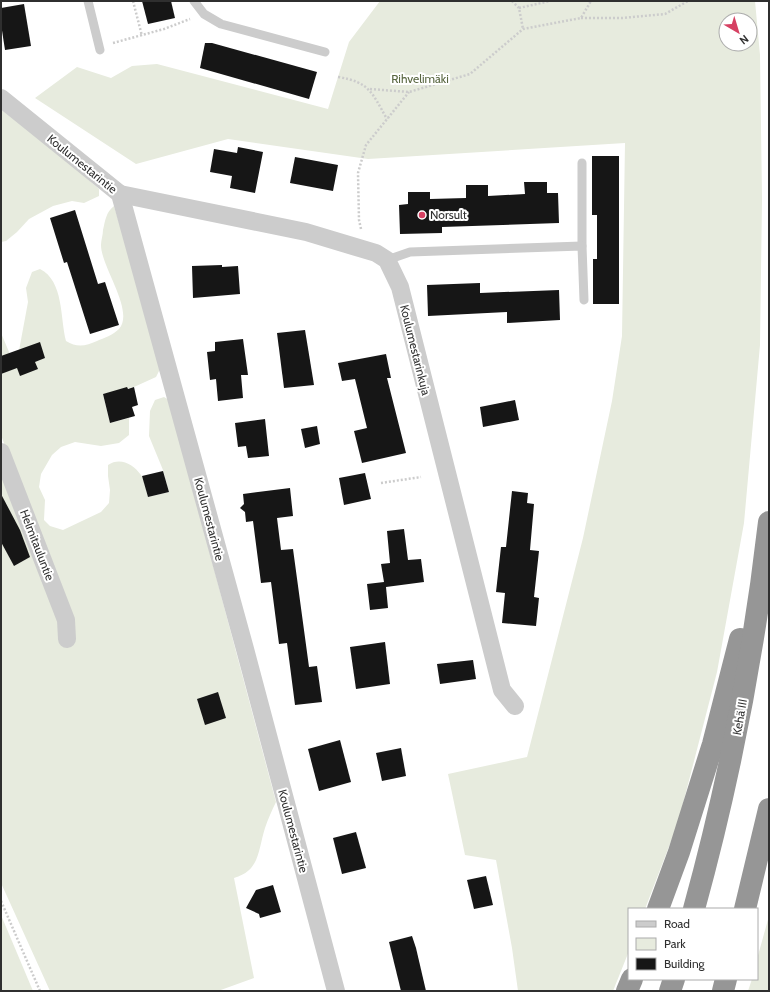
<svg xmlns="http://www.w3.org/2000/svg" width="770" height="992" font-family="Cabin,sans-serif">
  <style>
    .green { fill: #e7ebde; fill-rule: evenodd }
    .building { fill: #161616 }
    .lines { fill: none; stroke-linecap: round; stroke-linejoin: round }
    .path { stroke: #ccc; stroke-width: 2.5; stroke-dasharray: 2 2; stroke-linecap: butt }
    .lane { stroke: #ccc; stroke-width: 9 }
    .street { stroke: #ccc; stroke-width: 18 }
    .highway { stroke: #969696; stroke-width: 22 }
    .poi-dot { fill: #d64163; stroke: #fff; stroke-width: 1.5 }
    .labels { text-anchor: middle; stroke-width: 4; stroke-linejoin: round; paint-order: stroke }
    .park-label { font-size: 12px; fill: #586640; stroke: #fff }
    .street-label { font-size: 12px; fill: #2f2f2f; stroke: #fff }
    .poi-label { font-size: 12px; fill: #2f2f2f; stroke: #fff; text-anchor: start }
  </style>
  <rect width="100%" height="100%" fill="#fff"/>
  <g class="green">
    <path d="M380,1H755L760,55L762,199L760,345L744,523L717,672L678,823L645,909H629V951L613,991H518L512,948L496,860L465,855L448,774L527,757L583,538L612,401L622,336L625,143L368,159L228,139L136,164L35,98L77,67L111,78L132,66L157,64L328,109L349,42ZM726,20H750V44H726Z"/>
    <polygon points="1,109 49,145 99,189 99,196 84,203 72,201 53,206 29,219 17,232 6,241 1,242"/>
    <path d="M114,206L162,365L156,377L134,387L103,394L110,423L129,418V435L119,443L101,446L75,442L61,447L52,455L41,474L39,487L45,500L44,520L50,526L63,530L101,512L109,503L110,490L108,476V465C120,457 133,464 141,475C145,481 146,491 148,497L169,492L163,470L149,436L150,411L155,400L164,397L169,400L276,802C272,810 268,819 265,828C258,850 260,871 234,878L254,978L218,991H50L1,883V472L69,622L1,435V333L12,359L18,356L28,302L26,288L32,272L40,269C64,281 60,318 66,341C77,348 86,346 97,341C104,338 113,335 119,329C135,311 101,267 101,245C101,240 103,235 103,230C105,221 106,212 114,206Z"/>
    <polygon points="1,915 33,991 1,991"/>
    <polygon points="769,916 769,991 748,991 752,979 757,979 757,959"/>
  </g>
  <g class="building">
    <polygon points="142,1 171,1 175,18 148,24"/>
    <polygon points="24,4 31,46 5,50 1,24 1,8"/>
    <polygon points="205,43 212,43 317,72 309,99 200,68"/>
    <polygon points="238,147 263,152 255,193 230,188 232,176 210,172 214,149 237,153"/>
    <polygon points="592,156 619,156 619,304 593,304 593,259 597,259 597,215 592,215"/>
    <polygon points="295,157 338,165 333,191 290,183"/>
    <polygon points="524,182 547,182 547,193 558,193 559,223 442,227 442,233 400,234 399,205 408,204 408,192 430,192 430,199 466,198 466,185 488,185 488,196 525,194"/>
    <polygon points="75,210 98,284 105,282 119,325 90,334 67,262 64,263 50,218"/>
    <polygon points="222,265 222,267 238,266 240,294 193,298 192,266"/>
    <polygon points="480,283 480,293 559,290 560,320 507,323 507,312 428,316 427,285"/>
    <polygon points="305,330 314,385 284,388 277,333"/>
    <polygon points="243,339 248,375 241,375 243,398 218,401 216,379 210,380 207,352 215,351 215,342"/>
    <polygon points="40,342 45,358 35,362 38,369 20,376 17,368 1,374 1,356"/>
    <polygon points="386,354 391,378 387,378 406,453 362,463 354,431 367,428 355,379 342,381 338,363"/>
    <polygon points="127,387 128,389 134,387 138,405 132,407 135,416 110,423 103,394"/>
    <polygon points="515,400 519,420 483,427 480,407"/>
    <polygon points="265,419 269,456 248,458 246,446 238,447 235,423"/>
    <polygon points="317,426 320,444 305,448 301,429"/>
    <polygon points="163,471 169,492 148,497 142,476"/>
    <polygon points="365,473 371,499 344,505 339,478"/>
    <polygon points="290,488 293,516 277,518 281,550 293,549 309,667 317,666 322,702 295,705 287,643 279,644 271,582 261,583 253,521 246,522 245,512 240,508 244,504 243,494"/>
    <polygon points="512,491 528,493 527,503 534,504 530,550 539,551 534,597 539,598 536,626 502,623 505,593 496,592 501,547 506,547"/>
    <polygon points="1,494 20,530 30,557 14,566 1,542"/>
    <polygon points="404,529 408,560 421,559 424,582 386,587 388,608 370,610 367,584 384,582 381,564 390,563 387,531"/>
    <polygon points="385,642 390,684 356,689 350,647"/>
    <polygon points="473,660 476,679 440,684 437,664"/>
    <polygon points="218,692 226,718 205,725 197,699"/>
    <polygon points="340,740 351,782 319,791 308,749"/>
    <polygon points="401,748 406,776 382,781 376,753"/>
    <polygon points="356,832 366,868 342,874 333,838"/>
    <polygon points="486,876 493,905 474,909 467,880"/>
    <polygon points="273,885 281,912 260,918 259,914 246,908 256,890"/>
    <polygon points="412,936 416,948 426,991 401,991 389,942"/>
  </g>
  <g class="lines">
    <g class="path">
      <polyline points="133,1 142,36"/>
      <polyline points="512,1 519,8 523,29"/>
      <polyline points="519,8 550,1"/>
      <polyline points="581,18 622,18 665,14 688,1"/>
      <polyline points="113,43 164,29 190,19"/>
      <path d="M338,77C370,82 372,93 387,119"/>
      <polyline points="370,89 409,92 470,74 523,29 581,18 591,1"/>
      <polyline points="361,229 359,220 358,173 366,145 409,92"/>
      <polyline points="381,483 421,477"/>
      <polyline points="1,901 40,991"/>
    </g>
    <g class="lane">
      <polyline points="88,1 100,50"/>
      <polyline points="194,1 204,14 221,24 325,52"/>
      <polyline points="582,163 582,246"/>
      <polyline points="387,260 410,252 582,246 584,300"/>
    </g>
    <g class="street">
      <polyline points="1,98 120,194 245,649 336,991"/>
      <polyline points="120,194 306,232 376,253 387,260 400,287 502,690 515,706"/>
      <polyline points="1,452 66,620 67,639"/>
    </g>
    <g class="highway">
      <polyline points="658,909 679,852 713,744 740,639"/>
      <path d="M694,909C729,782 754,653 769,522"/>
      <polyline points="745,909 769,809"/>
      <polyline points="627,991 632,979"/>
      <polyline points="670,991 674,979"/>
      <polyline points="723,991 726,979"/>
    </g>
  </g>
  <circle class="poi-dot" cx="422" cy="215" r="4"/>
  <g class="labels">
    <g class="park-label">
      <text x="420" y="83">Rihvelimäki</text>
    </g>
    <g class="street-label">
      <text transform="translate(82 164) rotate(39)" y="4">Koulumestarintie</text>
      <text transform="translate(415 350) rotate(76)" y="4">Koulumestarinkuja</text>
      <text transform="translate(209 519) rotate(75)" y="4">Koulumestarintie</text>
      <text transform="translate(37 545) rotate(69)" y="4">Helmitauluntie</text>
      <text transform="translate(740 717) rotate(-80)" y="4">Kehä III</text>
      <text transform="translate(293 831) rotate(75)" y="4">Koulumestarintie</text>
    </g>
    <g class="poi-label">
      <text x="430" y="219">Norsult</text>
    </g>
  </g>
  <rect width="770" height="992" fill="none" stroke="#2f2f2f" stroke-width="4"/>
  <rect x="628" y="908" width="130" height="72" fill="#ffffff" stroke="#acacac"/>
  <rect x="636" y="921" width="20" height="6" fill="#cccccc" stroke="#acacac"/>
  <text x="664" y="928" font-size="12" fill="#2f2f2f">Road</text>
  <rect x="636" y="938" width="20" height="12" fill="#e7ebde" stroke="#acacac"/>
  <text x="664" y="948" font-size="12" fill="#2f2f2f">Park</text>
  <rect x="636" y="958" width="20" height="12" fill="#161616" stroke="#acacac"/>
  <text x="664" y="968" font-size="12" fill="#2f2f2f">Building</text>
  <g transform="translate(738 32) rotate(142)"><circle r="19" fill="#ffffff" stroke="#acacac"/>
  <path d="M0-3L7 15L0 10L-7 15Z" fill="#d64163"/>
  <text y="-6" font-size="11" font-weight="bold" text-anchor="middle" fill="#2f2f2f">N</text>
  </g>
</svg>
